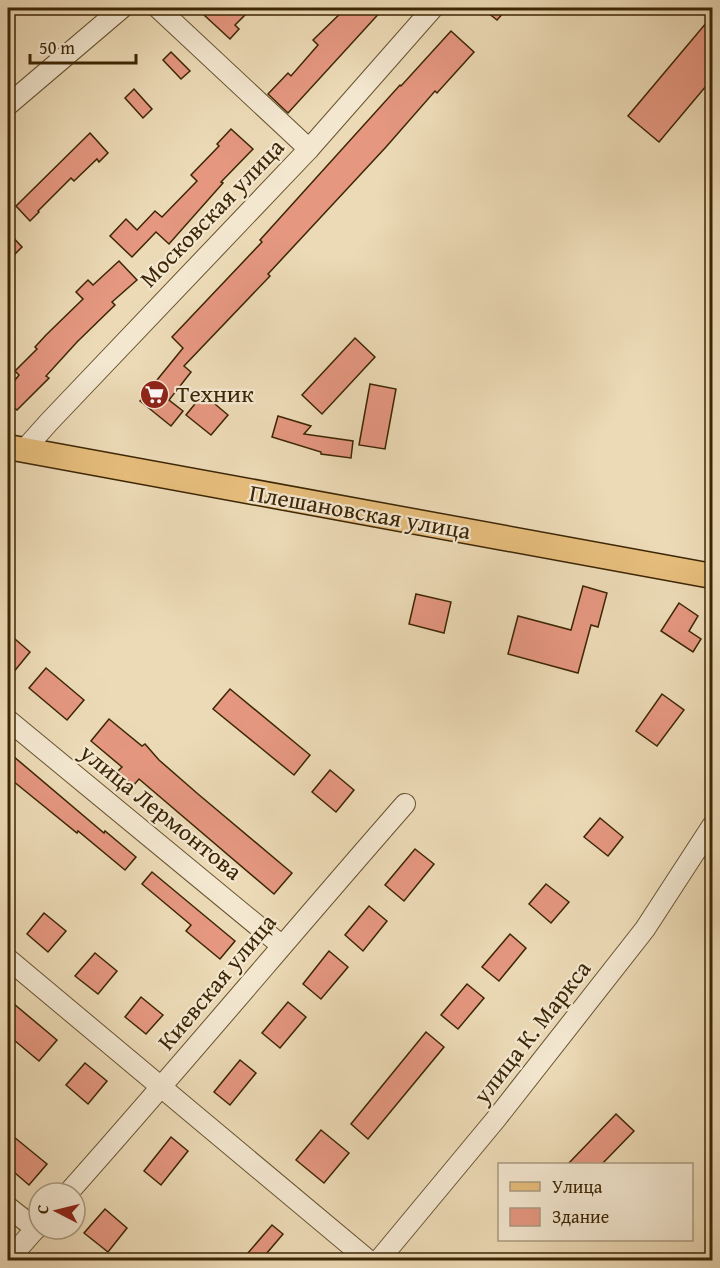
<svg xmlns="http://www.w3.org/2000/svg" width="720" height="1268" font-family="'Gentium Book Plus',serif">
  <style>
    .building { fill: #e59780; stroke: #3c2605; stroke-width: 1.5 }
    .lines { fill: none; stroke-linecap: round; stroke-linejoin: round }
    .minor-casing { stroke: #685331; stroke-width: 22 }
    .major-casing { stroke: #3c2605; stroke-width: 27 }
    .minor { stroke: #f3e7d0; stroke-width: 20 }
    .major { stroke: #e6bd7b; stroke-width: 24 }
    .labels { text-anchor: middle; stroke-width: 4.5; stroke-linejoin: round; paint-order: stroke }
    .street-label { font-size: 24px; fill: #3c2605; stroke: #f3e7d0 }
    .poi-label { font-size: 24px; fill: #3c2605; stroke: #f3e7d0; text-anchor: start }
  </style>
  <rect width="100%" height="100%" fill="#ecdab6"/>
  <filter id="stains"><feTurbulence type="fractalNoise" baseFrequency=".00333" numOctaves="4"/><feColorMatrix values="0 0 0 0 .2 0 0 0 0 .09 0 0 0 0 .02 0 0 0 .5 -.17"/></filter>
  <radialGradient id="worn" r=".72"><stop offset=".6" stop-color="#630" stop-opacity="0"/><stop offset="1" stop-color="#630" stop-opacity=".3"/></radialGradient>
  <g class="building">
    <polygon points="211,8 252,8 235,25 239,29 230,39 204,15"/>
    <polygon points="346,8 384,8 288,113 268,94 288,73 291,76 318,45 313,40"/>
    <polygon points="482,8 508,8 497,20"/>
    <polygon points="712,16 712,79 659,142 628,116"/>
    <polygon points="451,31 474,52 437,93 435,91 386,147 268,274 270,276 184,366 191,372 169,400 183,411 171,426 140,401 183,348 172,337 262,242 260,240 400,85 401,86"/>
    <polygon points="171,52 190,71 181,79 163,60"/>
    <polygon points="134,89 152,109 143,118 125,98"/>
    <polygon points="231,129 253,149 221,182 223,183 169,244 156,232 132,257 110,236 126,219 137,230 155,211 162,217 197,181 191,175 219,146 217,144"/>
    <polygon points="90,133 108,153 99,162 97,159 74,181 71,178 38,211 39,212 30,221 16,206"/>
    <polygon points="8,232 22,247 8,261"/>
    <polygon points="119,261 137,280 112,302 115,305 77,342 46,376 49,378 17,410 8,402 8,389 19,375 15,371 37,349 35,347 46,335 83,299 76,292 88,280 93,285"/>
    <polygon points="355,338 375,357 322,414 302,395"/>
    <polygon points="370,384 396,389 385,449 359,445"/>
    <polygon points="203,394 228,415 211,435 186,415"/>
    <polygon points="278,416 311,426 304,434 353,441 351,458 321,454 321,452 272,437"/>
    <polygon points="583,586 607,593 598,627 591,625 578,673 508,654 518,616 571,630"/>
    <polygon points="416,594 451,602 444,633 409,624"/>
    <polygon points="679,603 698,616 689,631 701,639 693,652 661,631"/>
    <polygon points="8,633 30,652 8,679"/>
    <polygon points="46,668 84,700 67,720 29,688"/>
    <polygon points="230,689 310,755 294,775 213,709"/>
    <polygon points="662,694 684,710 657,746 636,731"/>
    <polygon points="109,719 142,746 145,744 159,760 198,794 292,873 274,894 139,779 133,786 118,771 122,767 91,741"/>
    <polygon points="13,756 104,833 105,831 136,857 125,870 78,831 77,833 8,777 8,763"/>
    <polygon points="330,770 354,790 336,812 312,792"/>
    <polygon points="600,818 623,837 608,856 584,837"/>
    <polygon points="415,849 434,864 404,901 385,885"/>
    <polygon points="152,872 235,941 220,959 186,931 191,925 142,884"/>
    <polygon points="546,884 569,902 551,923 529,904"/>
    <polygon points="369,906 387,921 363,951 345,935"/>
    <polygon points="44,913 66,931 48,952 27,934"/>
    <polygon points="510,934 526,948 499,981 482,967"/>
    <polygon points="329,951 348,967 321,999 303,984"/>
    <polygon points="95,953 117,971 98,994 75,976"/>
    <polygon points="467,984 484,998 458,1029 441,1015"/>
    <polygon points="141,997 163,1015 146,1034 125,1017"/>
    <polygon points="8,999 57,1040 39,1061 8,1035"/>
    <polygon points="288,1002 306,1017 280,1048 262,1033"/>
    <polygon points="426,1032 444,1047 368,1139 351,1124"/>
    <polygon points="240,1060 256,1073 230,1105 214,1092"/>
    <polygon points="85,1063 107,1081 88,1104 66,1085"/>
    <polygon points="616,1114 634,1131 602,1164 568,1164"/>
    <polygon points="321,1130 349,1153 324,1183 296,1160"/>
    <polygon points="14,1137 47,1164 29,1185 8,1167 8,1145"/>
    <polygon points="171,1137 188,1151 161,1185 144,1171"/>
    <polygon points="105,1209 127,1228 108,1252 84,1233"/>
    <polygon points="272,1225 283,1234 261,1260 242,1260"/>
  </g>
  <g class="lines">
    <defs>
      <g id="minor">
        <polyline points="158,8 309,149"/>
        <polyline points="8,105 122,8"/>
        <polyline points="24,450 49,422 309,149 433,8"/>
        <polyline points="8,720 281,945"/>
        <polyline points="8,959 368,1260"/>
        <path d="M68,1193C182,1065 292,933 405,804"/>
        <polyline points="8,1207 36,1229"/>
        <polyline points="8,1260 39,1225"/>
        <polyline points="379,1260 496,1119 645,929 712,826"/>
      </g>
      <polyline id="major" points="8,447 712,576"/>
    </defs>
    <use href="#minor" class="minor-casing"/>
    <use href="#major" class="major-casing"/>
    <use href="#minor" class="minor"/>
    <use href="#major" class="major"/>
  </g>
  <defs>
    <symbol id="supermarket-disc" viewBox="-11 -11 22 22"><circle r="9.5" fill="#8f2418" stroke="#f3e7d0"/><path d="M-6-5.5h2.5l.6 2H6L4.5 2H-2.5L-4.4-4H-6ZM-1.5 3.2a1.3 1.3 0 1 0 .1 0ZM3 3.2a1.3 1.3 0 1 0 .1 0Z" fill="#fff"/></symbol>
  </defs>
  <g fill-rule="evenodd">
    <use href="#supermarket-disc" x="138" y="378" width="33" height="33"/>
  </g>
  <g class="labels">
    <g class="street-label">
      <text transform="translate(212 213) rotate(-46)" y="8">Московская улица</text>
      <text transform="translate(360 512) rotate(10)" y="8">Плешановская улица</text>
      <text transform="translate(161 812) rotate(39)" y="8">улица Лермонтова</text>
      <text transform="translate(217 982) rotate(-50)" y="8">Киевская улица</text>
      <text transform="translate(532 1032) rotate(-52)" y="8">улица К. Маркса</text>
    </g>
    <g class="poi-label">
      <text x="176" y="402">Техник</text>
    </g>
  </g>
  <rect width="720" height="1268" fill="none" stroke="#ecdab6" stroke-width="30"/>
  <rect x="9" y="9" width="702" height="1250" fill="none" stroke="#3c2605" stroke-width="3"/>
  <rect x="15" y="15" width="690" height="1238" fill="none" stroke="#3c2605" stroke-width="1.5"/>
  <rect x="498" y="1163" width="195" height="78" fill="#f3e7d0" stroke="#aa9a7f" stroke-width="1.5"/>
  <rect x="510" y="1182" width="30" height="9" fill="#e6bd7b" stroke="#aa9a7f" stroke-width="1.5"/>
  <text x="552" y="1193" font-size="18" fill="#3c2605">Улица</text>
  <rect x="510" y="1208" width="30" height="18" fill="#e59780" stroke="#aa9a7f" stroke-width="1.5"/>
  <text x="552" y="1223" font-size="18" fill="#3c2605">Здание</text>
  <g transform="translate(57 1211) rotate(277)"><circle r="28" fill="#f3e7d0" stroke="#aa9a7f" stroke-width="1.5"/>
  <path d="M0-4.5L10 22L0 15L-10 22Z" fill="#8f2418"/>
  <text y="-9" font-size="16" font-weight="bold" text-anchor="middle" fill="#3c2605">С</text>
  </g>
  <path d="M30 54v9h106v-9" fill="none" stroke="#3c2605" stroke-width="3"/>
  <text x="39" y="54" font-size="18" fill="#3c2605" stroke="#f3e7d0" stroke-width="4.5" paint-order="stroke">50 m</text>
  <rect width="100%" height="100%" filter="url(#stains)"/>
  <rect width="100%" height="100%" fill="url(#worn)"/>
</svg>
